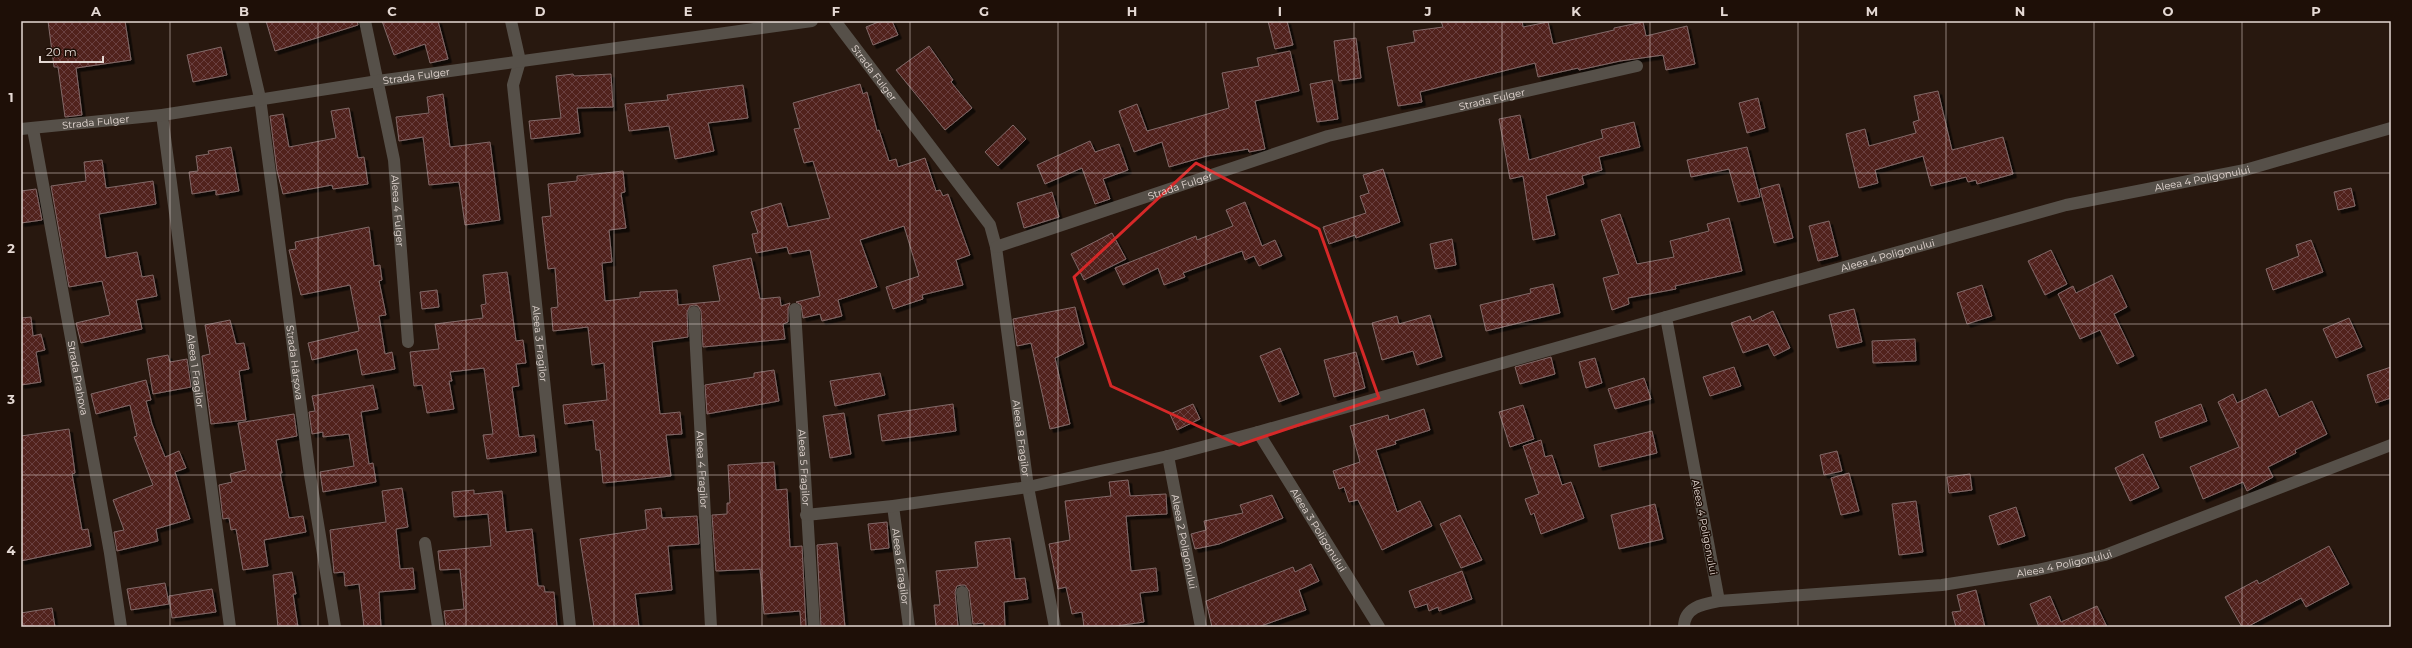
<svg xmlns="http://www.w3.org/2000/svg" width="2412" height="648" font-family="Montserrat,sans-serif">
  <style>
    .building { fill: url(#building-cross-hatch); stroke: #826a68; filter: url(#shadow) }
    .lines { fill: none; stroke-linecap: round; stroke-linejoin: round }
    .minor { stroke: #565049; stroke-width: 12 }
    .marked { fill: none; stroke: #d62828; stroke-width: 3; stroke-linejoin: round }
    .grid { fill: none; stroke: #e5d9d4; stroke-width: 1; stroke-opacity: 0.55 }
    .labels { text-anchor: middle; stroke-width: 3; stroke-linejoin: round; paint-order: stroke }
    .street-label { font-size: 10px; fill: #e5d9d4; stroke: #1e0f07 }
    .neatline { fill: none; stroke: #e5d9d4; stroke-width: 1.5 }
    .grid-label { font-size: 13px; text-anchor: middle; font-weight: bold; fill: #e5d9d4 }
  </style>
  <defs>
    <pattern id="building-cross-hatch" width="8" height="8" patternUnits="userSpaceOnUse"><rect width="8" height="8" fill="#51211f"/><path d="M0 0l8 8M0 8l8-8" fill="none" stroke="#6a413f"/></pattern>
    <filter id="shadow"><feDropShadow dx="3.5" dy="3.5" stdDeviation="0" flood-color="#0009"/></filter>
  </defs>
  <rect width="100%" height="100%" fill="#28180f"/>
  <g class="building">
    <polygon points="48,21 125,21 131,60 76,68 82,115 65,117 58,67 54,67"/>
    <polygon points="266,21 357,21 358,25 275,51"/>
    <polygon points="382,21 438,21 448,59 430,63 425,44 394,55"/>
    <polygon points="881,21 892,21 898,35 873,45 866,27"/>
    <polygon points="1268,21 1287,21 1293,45 1275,49"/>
    <polygon points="1441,21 1522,21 1523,27 1548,22 1553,44 1614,30 1614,28 1643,22 1646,36 1687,26 1695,64 1666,70 1663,55 1620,61 1579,70 1578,68 1538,77 1535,63 1420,92 1422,102 1398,106 1387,47 1415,42 1413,31 1443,27"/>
    <polygon points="1356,38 1361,78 1339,81 1334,41"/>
    <polygon points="929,46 953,80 951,82 972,108 945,130 896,70"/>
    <polygon points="221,47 227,75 193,82 187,55"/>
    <polygon points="1290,51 1299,91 1255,101 1265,149 1249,152 1248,149 1207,156 1169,167 1162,142 1134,152 1119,111 1137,104 1147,131 1229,108 1222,73 1259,66 1257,58"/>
    <polygon points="573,74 574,76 611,74 613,107 577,108 580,133 531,139 529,121 561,118 556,76"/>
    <polygon points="1332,80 1338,119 1317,122 1310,84"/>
    <polygon points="860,84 863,94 867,92 877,131 879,130 889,161 896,159 898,167 925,158 936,191 940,190 943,196 948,194 970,255 956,260 963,285 922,295 923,299 893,309 886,287 919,276 904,226 860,240 877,287 838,300 842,316 822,321 820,314 803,318 801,305 796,302 820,296 810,250 789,254 787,247 756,253 752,234 758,233 751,212 781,203 788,227 830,218 813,161 804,163 794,129 800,128 793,103"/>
    <polygon points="743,85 748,118 708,123 714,151 675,159 669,126 629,131 625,104 668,100 667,95"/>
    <polygon points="1938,91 1952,150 2003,137 2013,174 1977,184 1976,180 1968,182 1966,177 1931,186 1923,156 1875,170 1878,183 1859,188 1846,134 1865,129 1869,146 1916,133 1913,122 1919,120 1914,96"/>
    <polygon points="443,94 450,147 490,142 500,220 465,225 459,182 429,185 423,137 399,141 396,117 429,113 427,97"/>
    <polygon points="1758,98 1765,128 1747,133 1739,103"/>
    <polygon points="349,108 358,158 364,157 368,184 333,189 332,185 283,194 277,171 270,116 283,114 289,147 336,138 331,111"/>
    <polygon points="1520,115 1529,160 1603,138 1601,130 1634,122 1640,147 1599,157 1602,170 1582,176 1584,184 1546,196 1555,235 1533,240 1523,176 1510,179 1499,119"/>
    <polygon points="1013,125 1026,139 998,166 985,152"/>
    <polygon points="1090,141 1095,152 1119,144 1128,170 1103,179 1110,199 1095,204 1082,168 1045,184 1037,165"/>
    <polygon points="231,147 239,191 216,195 216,190 192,194 189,172 198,171 196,156 209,154 208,151"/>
    <polygon points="1747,147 1760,197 1738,202 1729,169 1691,177 1687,160"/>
    <polygon points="102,160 106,188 153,181 156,204 99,214 106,258 137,252 142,277 153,275 157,296 136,300 142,329 81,343 76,323 110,315 102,281 69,287 51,186 86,181 84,162"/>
    <polygon points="1383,169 1400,222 1356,238 1355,235 1329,244 1323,227 1366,213 1360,196 1369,193 1363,175"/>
    <polygon points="623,171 625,192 621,193 626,228 609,230 612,262 602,263 605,301 640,297 640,292 677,290 678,305 720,301 713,266 751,258 760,299 780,297 781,306 790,303 788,309 788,322 783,324 785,339 703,347 701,311 698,306 694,305 690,306 687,312 688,337 652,342 660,414 680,412 682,434 666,435 671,476 603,483 600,450 596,450 593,420 565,424 563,405 607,400 604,363 592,365 588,327 553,331 551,308 558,307 555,268 548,269 542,217 551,216 548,184 577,181 577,176"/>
    <polygon points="1779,184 1793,238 1774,243 1760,189"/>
    <polygon points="2351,188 2355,206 2338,210 2334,192"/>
    <polygon points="36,189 42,220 21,223 21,191"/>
    <polygon points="1052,192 1059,217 1024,228 1017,203"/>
    <polygon points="1245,202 1262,246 1275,240 1282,256 1259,266 1254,256 1245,260 1242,251 1183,273 1185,277 1164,285 1158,268 1123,285 1115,268 1196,236 1197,240 1233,226 1226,210"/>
    <polygon points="1620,214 1637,264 1674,257 1670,241 1709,231 1707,224 1729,218 1742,271 1675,286 1676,289 1628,298 1629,304 1612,310 1603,278 1619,274 1601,220"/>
    <polygon points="1829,221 1838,256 1818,261 1809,226"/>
    <polygon points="369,227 374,266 380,265 382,280 379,281 386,315 379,316 385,354 392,352 395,369 362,375 357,349 312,360 308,343 359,331 350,285 301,295 289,250 296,249 295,242"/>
    <polygon points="1112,233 1126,259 1084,280 1071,254"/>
    <polygon points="1452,239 1456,265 1435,269 1430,244"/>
    <polygon points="2311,240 2323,272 2273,290 2266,269 2299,256 2296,245"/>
    <polygon points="2051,250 2067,284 2045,295 2028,261"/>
    <polygon points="507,272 516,341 523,340 526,363 516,364 519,386 512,387 519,437 534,435 536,452 487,459 483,435 493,434 484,368 450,372 452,381 449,381 454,409 427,413 422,385 414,386 410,352 439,349 435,324 483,318 481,305 486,304 483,275"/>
    <polygon points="2112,275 2127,307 2114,314 2134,356 2117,364 2100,330 2080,339 2058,294 2073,286 2076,293"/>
    <polygon points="1553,284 1560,313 1486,331 1480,305 1531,293 1530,289"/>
    <polygon points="1982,285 1992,316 1967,324 1957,293"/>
    <polygon points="437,290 439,307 422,309 420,292"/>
    <polygon points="1075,307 1084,344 1055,358 1070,424 1050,429 1031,343 1017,346 1013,319"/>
    <polygon points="1854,309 1862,342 1837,348 1829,315"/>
    <polygon points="1773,311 1790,348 1774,356 1768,344 1743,353 1731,323 1750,316 1752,321"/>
    <polygon points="1430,315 1442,357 1417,365 1413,351 1382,360 1372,323 1397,316 1399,324"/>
    <polygon points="31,317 33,336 41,334 45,350 36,352 41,382 21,385 21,318"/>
    <polygon points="2349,318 2362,347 2336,358 2323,329"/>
    <polygon points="230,320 236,344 244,343 249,369 239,371 246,420 211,424 202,356 210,354 205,325"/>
    <polygon points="1915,339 1916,361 1873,363 1872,341"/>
    <polygon points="1280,348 1299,394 1279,402 1260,356"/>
    <polygon points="1356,352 1365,388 1334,397 1324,360"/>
    <polygon points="168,355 170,362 187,359 191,387 153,394 147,359"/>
    <polygon points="1551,357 1555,374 1520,384 1515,367"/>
    <polygon points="1595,358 1602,383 1586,388 1579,362"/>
    <polygon points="1734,367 1741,386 1710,396 1703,377"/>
    <polygon points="2391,367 2391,398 2376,403 2367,375"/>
    <polygon points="774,370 779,401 707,414 705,385 754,377 754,373"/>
    <polygon points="880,373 885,395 835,406 830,381"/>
    <polygon points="1644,378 1651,399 1615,409 1608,389"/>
    <polygon points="146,380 151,400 146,401 152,424 165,457 179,451 186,468 175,472 190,519 156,529 158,541 117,551 114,532 124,530 113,500 153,485 134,437 137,436 130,405 96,414 91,394"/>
    <polygon points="373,385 378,409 361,412 369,464 373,463 376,482 323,492 320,472 354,466 349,434 323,437 323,432 312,434 309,412 315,411 312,396"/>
    <polygon points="2266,389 2279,417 2312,401 2327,434 2295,450 2296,453 2268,467 2273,477 2247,491 2243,482 2203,499 2190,467 2239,447 2218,402 2233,394 2237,403"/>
    <polygon points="953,404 956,431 882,441 878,415"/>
    <polygon points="1193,404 1200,419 1177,430 1170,414"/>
    <polygon points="2201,404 2207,421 2160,438 2155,422"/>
    <polygon points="1523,405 1534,439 1510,447 1499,412"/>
    <polygon points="1424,409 1430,430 1395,441 1396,444 1376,450 1397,512 1420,501 1432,526 1382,550 1358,500 1349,502 1344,487 1339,489 1333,471 1360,462 1350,426 1388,415 1389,420"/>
    <polygon points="844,413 851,454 830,458 823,416"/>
    <polygon points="294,414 297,436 276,440 282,473 280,473 289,518 303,516 306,532 264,540 268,566 243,570 236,529 231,530 229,518 223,519 219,485 232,482 230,474 246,470 238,423"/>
    <polygon points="69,429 75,473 72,474 82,530 88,529 91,546 21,561 21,436"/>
    <polygon points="1652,431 1657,453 1599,467 1594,445"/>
    <polygon points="1541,440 1545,457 1552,455 1562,485 1571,482 1584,518 1541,534 1534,513 1531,515 1525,499 1539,494 1523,446"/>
    <polygon points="1837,451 1842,471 1824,475 1820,455"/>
    <polygon points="2143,454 2159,488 2130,501 2115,468"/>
    <polygon points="774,462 776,490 787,489 790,547 802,546 806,627 801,627 800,611 764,614 760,569 716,571 712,515 727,514 727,503 730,503 728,465"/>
    <polygon points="1849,473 1859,511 1841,515 1831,478"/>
    <polygon points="1970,474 1972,490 1949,493 1947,477"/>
    <polygon points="1128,480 1130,496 1166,494 1167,514 1126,516 1131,571 1156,568 1158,591 1140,593 1144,622 1109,627 1084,627 1082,612 1072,614 1066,587 1058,589 1049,544 1070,540 1065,501 1111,496 1109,482"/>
    <polygon points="402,488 408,527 396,529 400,569 413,568 415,589 379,592 381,627 364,627 359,584 345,586 344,572 334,573 330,530 386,522 382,491"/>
    <polygon points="474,490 474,494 502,491 506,532 532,529 538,586 544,586 545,592 554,592 557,627 446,627 444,611 464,609 460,569 440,570 438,551 491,546 488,514 454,517 452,492"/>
    <polygon points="1272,495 1283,518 1219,544 1195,549 1191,534 1206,530 1204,521 1243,513 1240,505"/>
    <polygon points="1916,501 1923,552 1899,555 1892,504"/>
    <polygon points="1655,504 1663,539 1619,549 1611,515"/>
    <polygon points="2016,507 2025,536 1998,545 1989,516"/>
    <polygon points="661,508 662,518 697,516 699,544 668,546 672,590 635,594 639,627 594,627 580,539 647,529 645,510"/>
    <polygon points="1460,515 1482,560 1461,568 1440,524"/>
    <polygon points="887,522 889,548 871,550 868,524"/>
    <polygon points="1010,538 1015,579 1025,578 1028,599 1004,602 1005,627 984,627 984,623 973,624 969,591 965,585 962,585 957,586 955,592 958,626 936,627 934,605 940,605 936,571 978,567 975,542"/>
    <polygon points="837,543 845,627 821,627 817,545"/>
    <polygon points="2329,546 2349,584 2306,607 2301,598 2247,627 2242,627 2225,597 2257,580 2259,584"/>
    <polygon points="1311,564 1319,581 1299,590 1306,610 1258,627 1212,627 1206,601 1293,567 1295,572"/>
    <polygon points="1462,571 1472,599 1439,611 1438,607 1429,611 1427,604 1415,608 1409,591"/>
    <polygon points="292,572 296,594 293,594 298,627 278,627 273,575"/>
    <polygon points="165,583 169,604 131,610 127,589"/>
    <polygon points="212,589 216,612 172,618 169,596"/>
    <polygon points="1976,590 1985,627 1956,627 1952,612 1961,611 1957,595"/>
    <polygon points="2050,596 2061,622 2097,606 2107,627 2039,627 2030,604"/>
    <polygon points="52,608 55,627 21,627 21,613"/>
  </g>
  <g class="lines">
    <g class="minor">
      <path id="s1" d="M242,21L260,98L310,475L335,627"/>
      <path id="s2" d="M365,21L394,160L408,342"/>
      <path id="s3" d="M511,21L520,61L513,85L570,627"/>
      <path id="s4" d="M835,21L990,225L996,247L1028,487L1055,627"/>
      <path id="s5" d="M162,115L230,627"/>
      <path id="s6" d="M21,129L162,115L378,81L812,21"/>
      <path id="s7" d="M33,129L110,553L121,627"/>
      <path id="s8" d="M996,247L1328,136L1637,66"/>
      <path id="s9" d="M795,309L814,627"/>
      <path id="s10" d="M694,312L711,627"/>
      <path id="s11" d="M1258,432L1379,627"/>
      <path id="s12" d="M1168,456L1201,627"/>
      <path id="s13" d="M893,506L909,627"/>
      <polyline points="806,515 893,506 1028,487 1168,456 1258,432 1666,317"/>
      <polyline points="425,543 438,627"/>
      <polyline points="962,592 966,627"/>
      <path id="s14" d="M1719,601L1666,317L2066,205L2245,170L2391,128"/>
      <path id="s15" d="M1684,627C1684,607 1703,604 1719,601L1942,585L2037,570L2105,555L2391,445"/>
    </g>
  </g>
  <path class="marked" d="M1196,163L1319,229L1379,398L1239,445L1111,386L1074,277Z"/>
  <path class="grid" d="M170,21V627M318,21V627M466,21V627M614,21V627M762,21V627M910,21V627M1058,21V627M1206,21V627M1354,21V627M1502,21V627M1650,21V627M1798,21V627M1946,21V627M2094,21V627M2242,21V627M21,173H2391M21,324H2391M21,475H2391"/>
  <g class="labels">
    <g class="street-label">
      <text dy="4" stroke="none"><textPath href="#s4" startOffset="65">Strada Fulger</textPath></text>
      <text dy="4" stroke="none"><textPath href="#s6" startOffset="399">Strada Fulger</textPath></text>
      <text dy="4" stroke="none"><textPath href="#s8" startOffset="518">Strada Fulger</textPath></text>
      <text dy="4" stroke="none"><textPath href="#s6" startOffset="75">Strada Fulger</textPath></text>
      <text dy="4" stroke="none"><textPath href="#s14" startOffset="843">Aleea 4 Poligonului</textPath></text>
      <text dy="4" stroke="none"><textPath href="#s8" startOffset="194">Strada Fulger</textPath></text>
      <text dy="4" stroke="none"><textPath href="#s2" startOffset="193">Aleea 4 Fulger</textPath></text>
      <text dy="4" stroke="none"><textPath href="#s14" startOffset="519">Aleea 4 Poligonului</textPath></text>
      <text dy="4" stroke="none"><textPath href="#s3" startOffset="326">Aleea 3 Fragilor</textPath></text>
      <text dy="4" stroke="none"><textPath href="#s1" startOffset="346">Strada Hârșova</textPath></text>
      <text dy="4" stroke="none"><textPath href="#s5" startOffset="258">Aleea 1 Fragilor</textPath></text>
      <text dy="4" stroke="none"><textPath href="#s7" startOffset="253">Strada Prahova</textPath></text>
      <text dy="4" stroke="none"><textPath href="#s4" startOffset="472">Aleea 8 Fragilor</textPath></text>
      <text dy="4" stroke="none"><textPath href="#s9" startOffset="159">Aleea 5 Fragilor</textPath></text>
      <text dy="4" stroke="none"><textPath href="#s10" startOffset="158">Aleea 4 Fragilor</textPath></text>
      <text transform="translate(1705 527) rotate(79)" y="4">Aleea 4 Poligonului</text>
      <text dy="4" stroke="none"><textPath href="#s11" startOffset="115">Aleea 3 Poligonului</textPath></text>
      <text dy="4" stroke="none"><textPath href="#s12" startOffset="87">Aleea 2 Poligonului</textPath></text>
      <text dy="4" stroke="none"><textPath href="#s15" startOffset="396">Aleea 4 Poligonului</textPath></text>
      <text dy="4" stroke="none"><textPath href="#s13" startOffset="61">Aleea 6 Fragilor</textPath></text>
    </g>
  </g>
  <rect width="2412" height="648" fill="none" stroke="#1e0f07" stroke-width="44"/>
  <path d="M40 56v6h63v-6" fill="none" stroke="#e5d9d4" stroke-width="2"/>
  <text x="46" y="56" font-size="12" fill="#e5d9d4" stroke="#1e0f07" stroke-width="3" paint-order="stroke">20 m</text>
  <rect x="22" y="22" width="2368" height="604" class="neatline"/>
  <g class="grid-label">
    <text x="96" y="16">A</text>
    <text x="244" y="16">B</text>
    <text x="392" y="16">C</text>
    <text x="540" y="16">D</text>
    <text x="688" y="16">E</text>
    <text x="836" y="16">F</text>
    <text x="984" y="16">G</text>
    <text x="1132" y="16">H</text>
    <text x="1280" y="16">I</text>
    <text x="1428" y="16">J</text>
    <text x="1576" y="16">K</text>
    <text x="1724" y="16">L</text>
    <text x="1872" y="16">M</text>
    <text x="2020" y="16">N</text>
    <text x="2168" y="16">O</text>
    <text x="2316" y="16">P</text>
    <text x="11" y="102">1</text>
    <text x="11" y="253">2</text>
    <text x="11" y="404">3</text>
    <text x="11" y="555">4</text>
  </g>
</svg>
